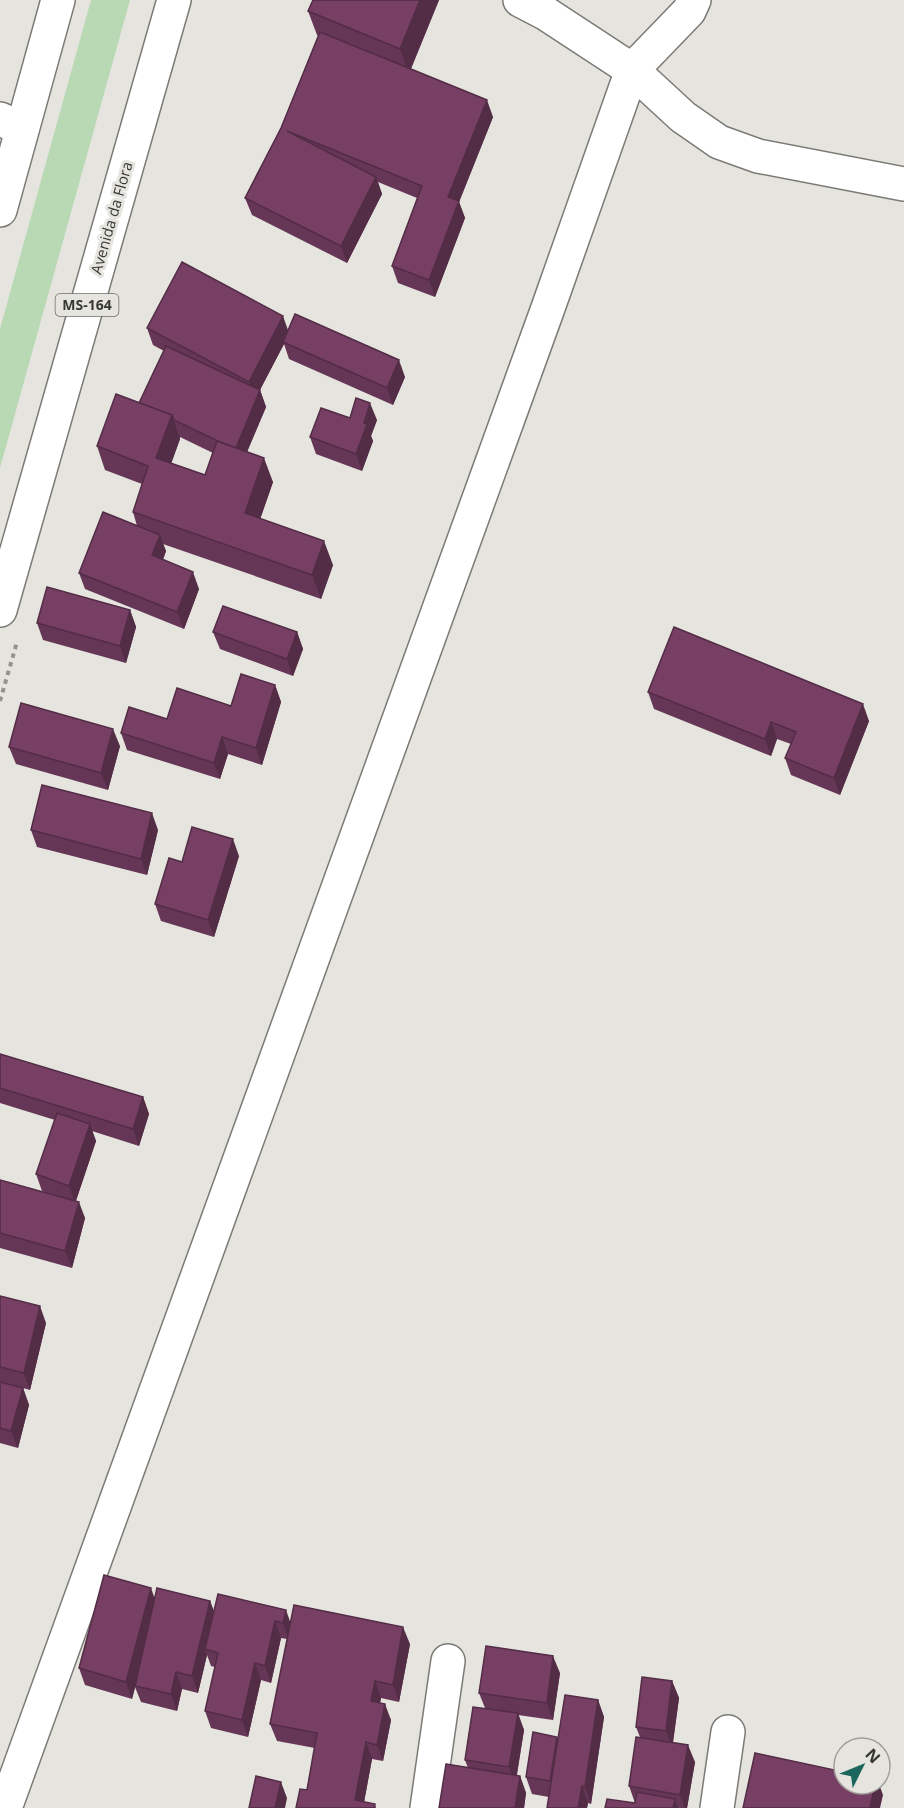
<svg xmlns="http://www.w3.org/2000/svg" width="904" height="1808" font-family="'Open Sans',sans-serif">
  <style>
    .green { fill: #b8d9b3 }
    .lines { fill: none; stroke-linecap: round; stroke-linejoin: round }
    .minor-casing { stroke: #7b7a75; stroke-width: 36 }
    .tertiary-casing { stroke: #7b7a75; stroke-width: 36 }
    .primary-casing { stroke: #7b7a75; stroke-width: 36 }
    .path { stroke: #94938f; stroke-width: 4; stroke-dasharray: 4.5 4.5; stroke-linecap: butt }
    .minor { stroke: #fff; stroke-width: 33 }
    .tertiary { stroke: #fff; stroke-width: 33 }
    .primary { stroke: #fff; stroke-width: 33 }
    .wall { fill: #663656; fill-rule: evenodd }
    .shaded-wall { fill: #532c46 }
    .building { fill: #773f64; stroke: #532c46; stroke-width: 1.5 }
    .labels { text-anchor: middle; stroke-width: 6; stroke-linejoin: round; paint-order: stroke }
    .shield { fill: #e5e4de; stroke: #6b6b67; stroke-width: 1.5 }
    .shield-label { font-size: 14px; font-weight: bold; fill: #373734 }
    .street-label { font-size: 15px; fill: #373734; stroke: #e5e4de }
  </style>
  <rect width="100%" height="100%" fill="#e5e4de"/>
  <polygon class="green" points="91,0 130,0 0,468 0,329"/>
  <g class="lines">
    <defs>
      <g id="minor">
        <polyline points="520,0 545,13 632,70 683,117 719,142 758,156 904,184"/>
        <polyline points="0,119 22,129"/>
        <polyline points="5,1808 548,308 632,70 689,11 694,0"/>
        <polyline points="427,1808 448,1661"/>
        <polyline points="717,1808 728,1732"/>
      </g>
      <polyline id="tertiary" points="0,210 58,0"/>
      <polyline id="primary" points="0,610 174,0"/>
    </defs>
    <use href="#minor" class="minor-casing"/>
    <use href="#tertiary" class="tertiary-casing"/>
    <use href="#primary" class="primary-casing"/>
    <polyline class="path" points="0,701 17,642"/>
    <use href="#minor" class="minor"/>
    <use href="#tertiary" class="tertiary"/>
    <use href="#primary" class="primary"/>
  </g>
  <g class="wall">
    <polygon points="313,0 439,0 411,69 493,117 459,202 465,218 435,297 398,283 392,266 417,198 378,182 382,194 347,263 252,215 245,198 281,128 318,36 317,35 308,11"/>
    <path d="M147,328L288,330L405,377L393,405L289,359L284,344L260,390L266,407L247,452L273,482L260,519L333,565L321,599L163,544L166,551L163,560L199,589L184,629L85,589L79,573L137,526L133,512L142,484L105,470L97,446L139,403L164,351L153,345ZM180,437L213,453L205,475L171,463L180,439Z"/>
    <polygon points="350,418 377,420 371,436 373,441 362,471 316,454 310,437"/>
    <polygon points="130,610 136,627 126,663 43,640 37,623"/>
    <polygon points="213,632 297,632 303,649 293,676 220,649"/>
    <polygon points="275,685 281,702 262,765 228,754 220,779 127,750 121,733 167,719 231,706"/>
    <polygon points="648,692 869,721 840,795 791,775 785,758 791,744 777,739 771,756 654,709"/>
    <polygon points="120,746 108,790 16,764 9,747"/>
    <polygon points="31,830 158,830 147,875 37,847"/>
    <polygon points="239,856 214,937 161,921 155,904 182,862"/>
    <polygon points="0,1054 143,1097 149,1114 139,1146 92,1131 96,1141 76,1201 85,1218 72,1268 0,1248 0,1180 48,1193 42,1191 36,1174 55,1120 0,1103"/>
    <polygon points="0,1296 46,1323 30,1390 23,1388 29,1405 18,1448 0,1443"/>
    <polygon points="155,1599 210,1601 214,1611 291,1622 410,1644 399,1702 381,1698 380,1703 391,1720 383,1761 372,1759 364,1802 375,1804 376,1808 296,1808 307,1790 315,1748 277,1741 270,1724 287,1639 281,1638 271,1683 261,1680 248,1737 211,1728 205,1711 215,1667 211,1666 207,1655 198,1693 182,1689 177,1711 141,1702 135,1687 132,1699 85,1685 79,1668"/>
    <polygon points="560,1673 553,1720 518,1715 524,1730 517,1775 520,1776 526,1793 524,1808 439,1808 468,1768 465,1760 485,1708 479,1693"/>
    <polygon points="672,1681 679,1698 673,1743 695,1762 687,1808 605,1808 635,1803 629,1786 640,1737 636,1727"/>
    <polygon points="598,1700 604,1717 591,1804 588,1803 587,1808 547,1808 549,1797 532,1794 526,1777 558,1740"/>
  </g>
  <g class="shaded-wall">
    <polygon points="420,0 439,0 409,73 400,49"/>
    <polygon points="487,100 493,117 459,202 465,218 435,297 429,280 448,197"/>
    <polygon points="376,177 382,194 347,263 341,246"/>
    <polygon points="283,316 289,333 283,342 284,344 255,399 249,382"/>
    <polygon points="399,360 405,377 393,405 387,388"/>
    <polygon points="260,390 266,407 241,466 235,450"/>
    <polygon points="370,403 377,420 371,436 373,441 362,471 356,454"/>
    <polygon points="172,415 180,439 165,481 156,458"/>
    <polygon points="264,458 273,482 254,537 245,513"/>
    <polygon points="160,535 166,551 158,572 152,555"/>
    <polygon points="324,541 333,565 321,599 312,575"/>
    <polygon points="193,572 199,589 184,629 177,612"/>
    <polygon points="130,610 136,627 126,663 120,646"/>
    <polygon points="297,632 303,649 293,676 287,659"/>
    <polygon points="275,685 281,702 262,765 256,748"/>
    <polygon points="863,704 869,721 840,795 834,778"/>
    <polygon points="771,722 777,739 771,756 765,739"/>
    <polygon points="113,729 120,746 108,790 101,773"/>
    <polygon points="222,737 228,754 220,779 214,763"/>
    <polygon points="152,813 158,830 147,875 141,859"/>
    <polygon points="233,839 239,856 214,937 208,920"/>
    <polygon points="143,1097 149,1114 139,1146 133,1129"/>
    <polygon points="90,1124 96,1141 75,1203 69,1186"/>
    <polygon points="79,1202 85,1218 72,1268 65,1251"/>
    <polygon points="40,1306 46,1323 30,1390 24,1373"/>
    <polygon points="23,1388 29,1405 18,1448 11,1431"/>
    <polygon points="151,1588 157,1605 132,1699 126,1682"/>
    <polygon points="210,1601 216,1617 205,1649 207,1655 198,1693 192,1676"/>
    <polygon points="286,1610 292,1627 289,1640 283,1623"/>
    <polygon points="275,1621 281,1638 271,1683 265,1666"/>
    <polygon points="403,1627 410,1644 399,1702 393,1685"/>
    <polygon points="553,1656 560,1673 553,1720 547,1703"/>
    <polygon points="255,1663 261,1680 248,1737 242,1720"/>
    <polygon points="176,1672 182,1689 177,1711 171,1694"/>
    <polygon points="375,1681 381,1698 377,1718 371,1701"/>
    <polygon points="672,1681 679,1698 672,1748 666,1731"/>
    <polygon points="598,1700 604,1717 591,1804 585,1787"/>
    <polygon points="385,1704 391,1720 383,1761 377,1745"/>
    <polygon points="518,1713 524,1730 515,1784 509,1767"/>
    <polygon points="557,1737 563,1754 556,1798 550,1781"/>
    <polygon points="366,1742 372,1759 363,1808 355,1800"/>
    <polygon points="688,1745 695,1762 687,1808 685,1808 680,1795"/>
    <polygon points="520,1776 526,1793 524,1808 515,1808"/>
    <polygon points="281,1782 287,1798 285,1808 275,1808"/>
    <polygon points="875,1784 879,1784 883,1795 880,1808 870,1808"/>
    <polygon points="582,1786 588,1803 587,1808 578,1808"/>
    <polygon points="675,1799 678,1808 673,1808"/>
  </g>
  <g class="building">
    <polygon points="313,0 420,0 400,49 308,11"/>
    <polygon points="320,32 487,100 448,197 459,201 429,280 392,266 422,186 287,131 376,177 341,246 245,198 281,128"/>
    <polygon points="182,262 283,316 249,382 147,328"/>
    <polygon points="295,314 399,360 387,388 283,342"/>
    <polygon points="166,346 260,390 236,448 222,443 174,420 172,415 139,403"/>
    <polygon points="116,394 172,415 156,458 205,475 217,441 264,458 245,513 324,541 312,575 133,512 148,466 97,446"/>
    <polygon points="356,398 370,403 364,423 367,424 356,454 310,437 321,408 350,418"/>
    <polygon points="103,512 160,535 152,555 193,572 177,612 79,573"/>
    <polygon points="47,587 130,610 120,646 37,623"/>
    <polygon points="223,606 297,632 287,659 213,632"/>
    <polygon points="674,627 863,704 834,778 785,758 796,732 771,722 765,739 648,692"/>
    <polygon points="241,674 275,685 256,748 222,737 214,763 121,733 129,707 167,719 177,688 231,706"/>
    <polygon points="21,703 113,729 101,773 9,747"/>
    <polygon points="42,785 152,813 141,859 31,830"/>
    <polygon points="192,827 233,839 208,920 155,904 169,858 182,862"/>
    <polygon points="0,1054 143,1097 133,1129 0,1088"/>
    <polygon points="57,1113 90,1124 69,1186 36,1174"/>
    <polygon points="0,1180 79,1202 65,1251 0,1233"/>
    <polygon points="0,1296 40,1306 24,1373 0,1367"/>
    <polygon points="0,1382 23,1388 11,1431 0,1428"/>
    <polygon points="104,1575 151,1588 126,1682 79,1668"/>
    <polygon points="157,1588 210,1601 192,1676 176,1672 171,1694 135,1686"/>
    <polygon points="218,1594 286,1610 283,1623 275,1621 265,1666 255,1663 242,1720 205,1711 218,1653 205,1649"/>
    <polygon points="294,1605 403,1627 393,1685 375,1681 371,1701 385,1704 377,1745 366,1742 355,1800 375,1804 374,1808 296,1808 300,1789 307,1790 317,1733 270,1724"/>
    <polygon points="486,1646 553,1656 547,1703 479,1693"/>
    <polygon points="642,1677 672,1681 666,1731 636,1727"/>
    <polygon points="565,1695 598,1700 585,1787 582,1786 578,1808 547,1808"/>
    <polygon points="473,1707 518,1713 509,1767 465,1760"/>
    <polygon points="533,1732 557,1737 550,1781 526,1777"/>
    <polygon points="636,1737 688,1745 680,1795 629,1786"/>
    <polygon points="755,1753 844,1772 844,1784 875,1784 870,1808 743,1808"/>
    <polygon points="446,1764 520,1776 515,1808 439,1808"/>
    <polygon points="256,1776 281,1782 275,1808 249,1808"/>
    <polygon points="637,1792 675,1799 673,1808 605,1808 607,1799 635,1803"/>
  </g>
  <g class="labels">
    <rect class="shield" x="55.5" y="294" width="63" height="22" rx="4.5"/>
    <g class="shield-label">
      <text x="87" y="310">MS-164</text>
    </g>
    <g class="street-label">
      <text transform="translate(112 218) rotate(-74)" y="5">Avenida da Flora</text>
    </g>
  </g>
  <g transform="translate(862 1766) rotate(47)"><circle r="28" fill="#e5e4de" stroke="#9f9f9a" stroke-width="1.5"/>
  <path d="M0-4.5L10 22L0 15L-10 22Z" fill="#1c665d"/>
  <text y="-9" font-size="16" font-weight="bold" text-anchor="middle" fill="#373734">N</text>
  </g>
</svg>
